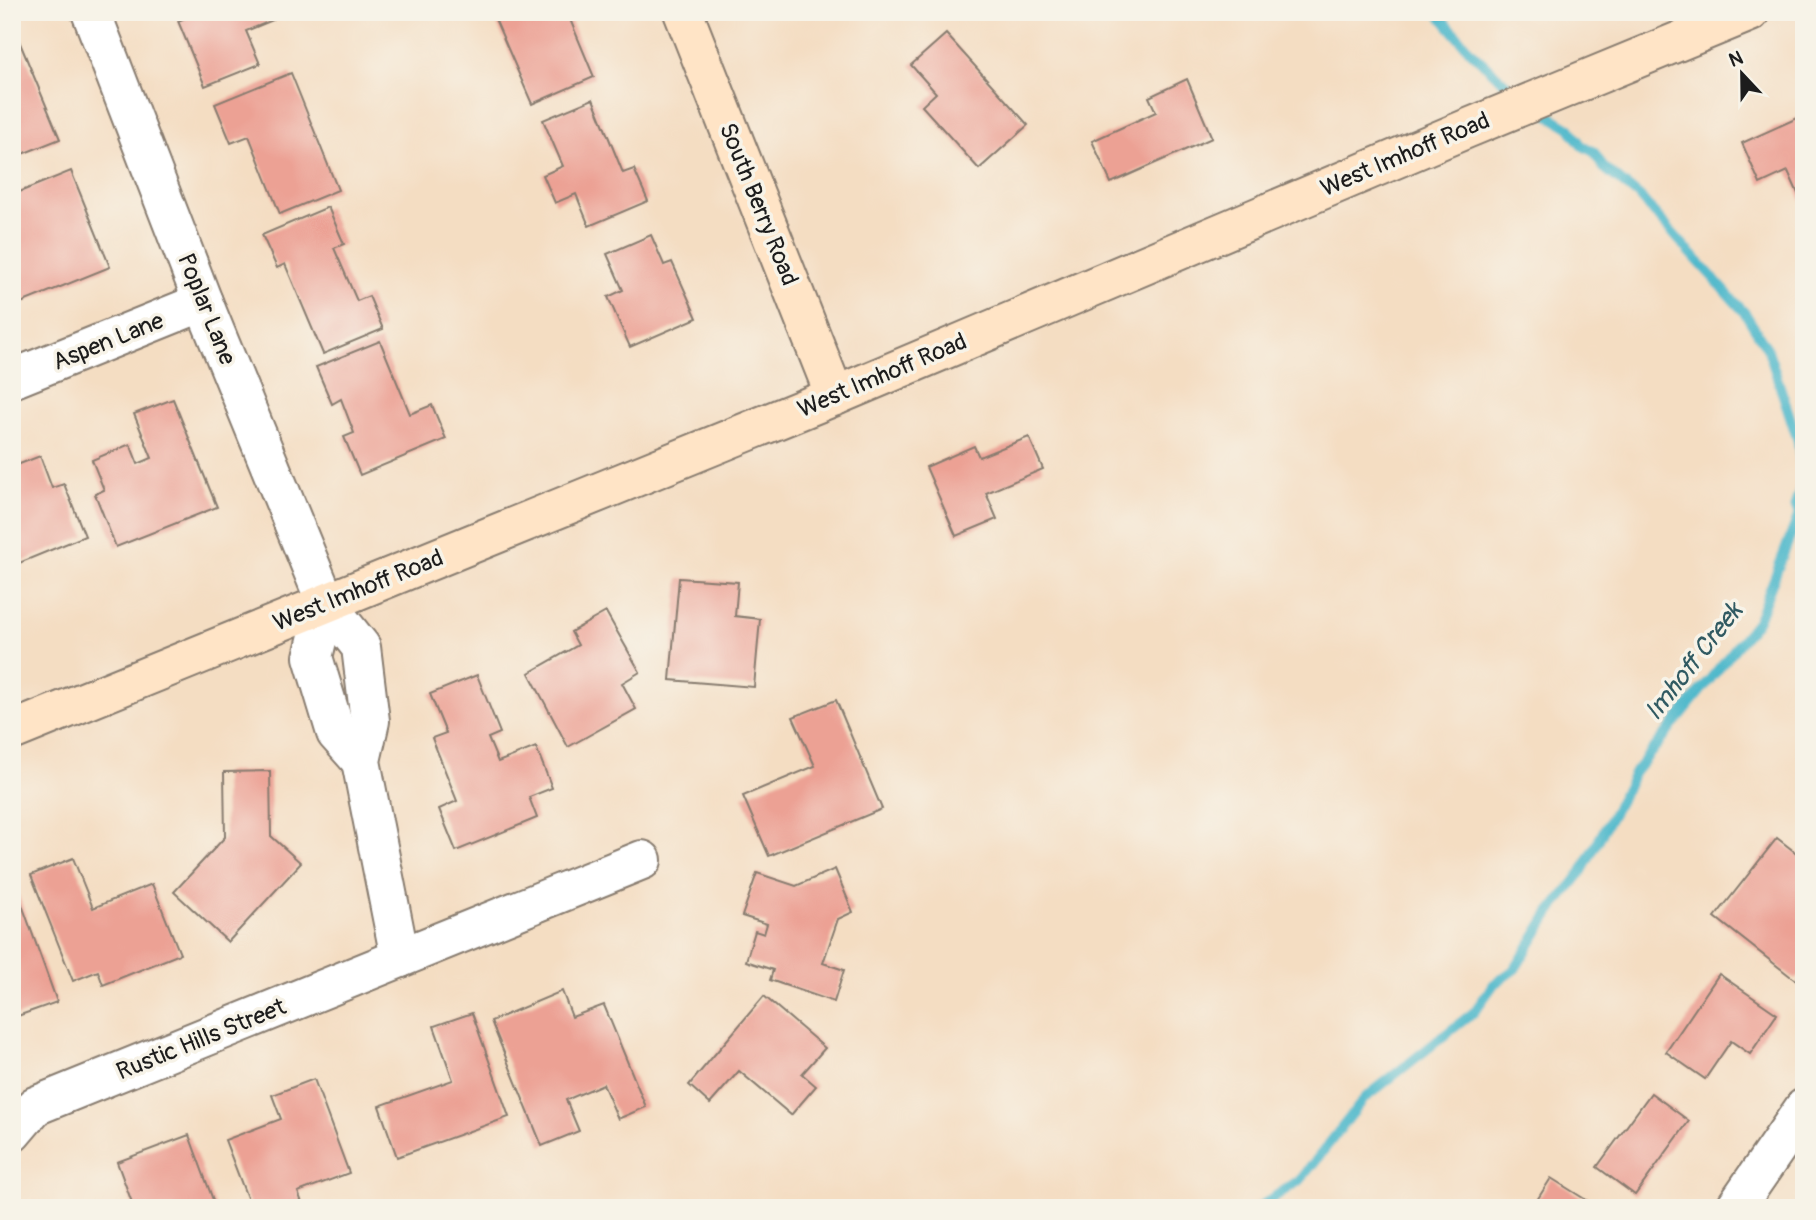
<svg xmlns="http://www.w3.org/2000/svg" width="1816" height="1220" font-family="Pangolin,sans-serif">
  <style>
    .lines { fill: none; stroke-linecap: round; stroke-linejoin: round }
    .stream { stroke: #4eb8cb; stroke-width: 10 }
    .building { fill: #eca194 }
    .street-casing { stroke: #887c6f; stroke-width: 42 }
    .secondary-casing { stroke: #887c6f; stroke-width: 42 }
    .street { stroke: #fff; stroke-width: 38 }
    .secondary { stroke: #ffe4c6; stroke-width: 38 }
    .labels { text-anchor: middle; stroke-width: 7; stroke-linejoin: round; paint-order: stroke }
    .street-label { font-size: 24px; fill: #1c1c1c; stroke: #f7f3e8 }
    .water-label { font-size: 26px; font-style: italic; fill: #305a62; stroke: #f7f3e8 }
  </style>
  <rect width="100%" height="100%" fill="#f7f3e8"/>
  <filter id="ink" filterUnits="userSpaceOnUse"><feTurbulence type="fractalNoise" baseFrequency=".0143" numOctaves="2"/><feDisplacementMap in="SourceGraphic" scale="14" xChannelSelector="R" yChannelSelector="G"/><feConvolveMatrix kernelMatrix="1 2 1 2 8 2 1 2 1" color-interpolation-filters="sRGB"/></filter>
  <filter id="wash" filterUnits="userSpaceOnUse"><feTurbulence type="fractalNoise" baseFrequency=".00686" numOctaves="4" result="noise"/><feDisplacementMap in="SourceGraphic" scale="28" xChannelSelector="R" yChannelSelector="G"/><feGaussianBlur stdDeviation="1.57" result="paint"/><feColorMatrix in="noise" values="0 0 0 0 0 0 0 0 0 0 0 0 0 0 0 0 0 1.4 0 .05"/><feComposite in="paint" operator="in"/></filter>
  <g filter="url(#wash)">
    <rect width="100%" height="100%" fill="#f4ddc2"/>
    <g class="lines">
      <g class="stream">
        <polyline points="1437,12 1471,52 1521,98"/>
        <polyline points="1258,1208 1301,1179 1365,1098 1474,1012 1494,984 1515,969 1551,911 1581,873 1635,772 1758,620 1799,514 1795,505 1803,481 1798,441 1768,350 1745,313 1640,197 1603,167 1594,152 1581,145 1570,128 1537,108"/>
      </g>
    </g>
    <g id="blocks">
      <g class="building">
        <polygon points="189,12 270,12 273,20 246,31 260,64 205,86 178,21 190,16"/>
        <polygon points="492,12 567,12 594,77 532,104"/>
        <polygon points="12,24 60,139 12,158"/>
        <polygon points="946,34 1028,125 979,169 922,106 936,93 911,65"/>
        <polygon points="291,73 338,190 280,214 249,136 231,143 215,104"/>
        <polygon points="1187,79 1212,138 1111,183 1092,141 1156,112 1149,97"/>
        <polygon points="593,99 623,173 634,169 648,201 589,226 576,194 555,203 543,175 563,166 543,120"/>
        <polygon points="1804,115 1804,207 1788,171 1760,184 1742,143"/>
        <polygon points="71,171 110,267 16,305 12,296 12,195"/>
        <polygon points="328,207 344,244 334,248 357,301 369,296 383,329 323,354 285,264 277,268 262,235"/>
        <polygon points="651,235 664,265 672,262 697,318 630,347 608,297 623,290 607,254"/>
        <polygon points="380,341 410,414 432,405 446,439 360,475 344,437 354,433 341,399 332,404 316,367"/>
        <polygon points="173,399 217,507 116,547 95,494 104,490 92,460 130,444 138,464 152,458 134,414"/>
        <polygon points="1029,437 1043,469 986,493 997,519 956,536 926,467 974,446 979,457"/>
        <polygon points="40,456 52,488 64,484 85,536 12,566 12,467"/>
        <polygon points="679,578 738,582 735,616 760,619 754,687 670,680"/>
        <polygon points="606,612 640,672 622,683 636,709 568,747 529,673 578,645 571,632"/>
        <polygon points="477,675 500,733 488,738 498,762 536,747 552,788 529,797 537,818 456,851 439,809 457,801 432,738 446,733 430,694"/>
        <polygon points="836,700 882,809 769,856 743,796 815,766 793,717"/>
        <polygon points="270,771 271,836 301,863 228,942 174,892 225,837 224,772"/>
        <polygon points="1777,838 1804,859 1804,970 1795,980 1715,917"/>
        <polygon points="73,858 93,908 152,884 180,954 103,985 98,971 73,981 31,875"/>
        <polygon points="835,869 853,912 838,919 823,963 844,970 834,1002 770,980 773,970 746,961 755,931 764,934 767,924 742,916 757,873 796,886"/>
        <polygon points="12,877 57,1002 12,1018"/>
        <polygon points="1719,974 1777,1014 1750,1054 1731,1041 1705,1079 1666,1052"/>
        <polygon points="562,991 572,1017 604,1005 646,1107 618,1119 603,1084 566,1100 579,1131 542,1146 491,1021"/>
        <polygon points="764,996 825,1048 802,1074 816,1086 791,1115 739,1071 710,1104 689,1085"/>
        <polygon points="472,1013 509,1117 397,1157 379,1106 453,1080 434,1026"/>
        <polygon points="314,1079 349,1173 298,1192 304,1208 251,1208 225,1140 281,1119 272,1095"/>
        <polygon points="1651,1093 1689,1121 1635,1195 1597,1167"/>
        <polygon points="189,1135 216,1208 134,1208 117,1162"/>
        <polygon points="1551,1178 1599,1208 1532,1208"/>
      </g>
    </g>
  </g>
  <g filter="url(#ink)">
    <use href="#blocks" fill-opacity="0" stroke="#887c6f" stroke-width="2"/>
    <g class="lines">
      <defs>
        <g id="street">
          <polyline points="91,12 203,302 326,603 361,647 370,721 361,761 400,958"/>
          <polyline points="12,379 203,302"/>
          <polyline points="326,603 313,657 336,733 361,761"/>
          <polyline points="12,1133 35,1106 642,860"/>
          <polyline points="1735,1208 1804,1108"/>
        </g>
        <g id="secondary">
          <polyline points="683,12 835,396"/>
          <polyline points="12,731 835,396 1466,129 1750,12"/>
        </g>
      </defs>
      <use href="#street" class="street-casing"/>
      <use href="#secondary" class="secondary-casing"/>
      <use href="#street" class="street"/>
      <use href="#secondary" class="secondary"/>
    </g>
  </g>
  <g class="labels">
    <g class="street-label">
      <text transform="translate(1405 154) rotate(-23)" y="8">West Imhoff Road</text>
      <text transform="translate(759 204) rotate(68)" y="8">South Berry Road</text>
      <text transform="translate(207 309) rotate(68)" y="8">Poplar Lane</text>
      <text transform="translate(108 341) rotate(-22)" y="8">Aspen Lane</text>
      <text transform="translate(882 375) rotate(-23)" y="8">West Imhoff Road</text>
      <text transform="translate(358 590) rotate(-22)" y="8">West Imhoff Road</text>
      <text transform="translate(201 1039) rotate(-22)" y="8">Rustic Hills Street</text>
    </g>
    <g class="water-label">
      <text transform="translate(1693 661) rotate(-52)" y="9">Imhoff Creek</text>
    </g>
  </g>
  <rect width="1816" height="1220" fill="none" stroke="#f7f3e8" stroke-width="42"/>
  <g transform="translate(1742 74) rotate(338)" stroke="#f7f3e8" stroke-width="5" paint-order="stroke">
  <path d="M0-5L12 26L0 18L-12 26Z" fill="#1c1c1c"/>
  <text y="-10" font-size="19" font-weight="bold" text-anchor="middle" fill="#1c1c1c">N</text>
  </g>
</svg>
